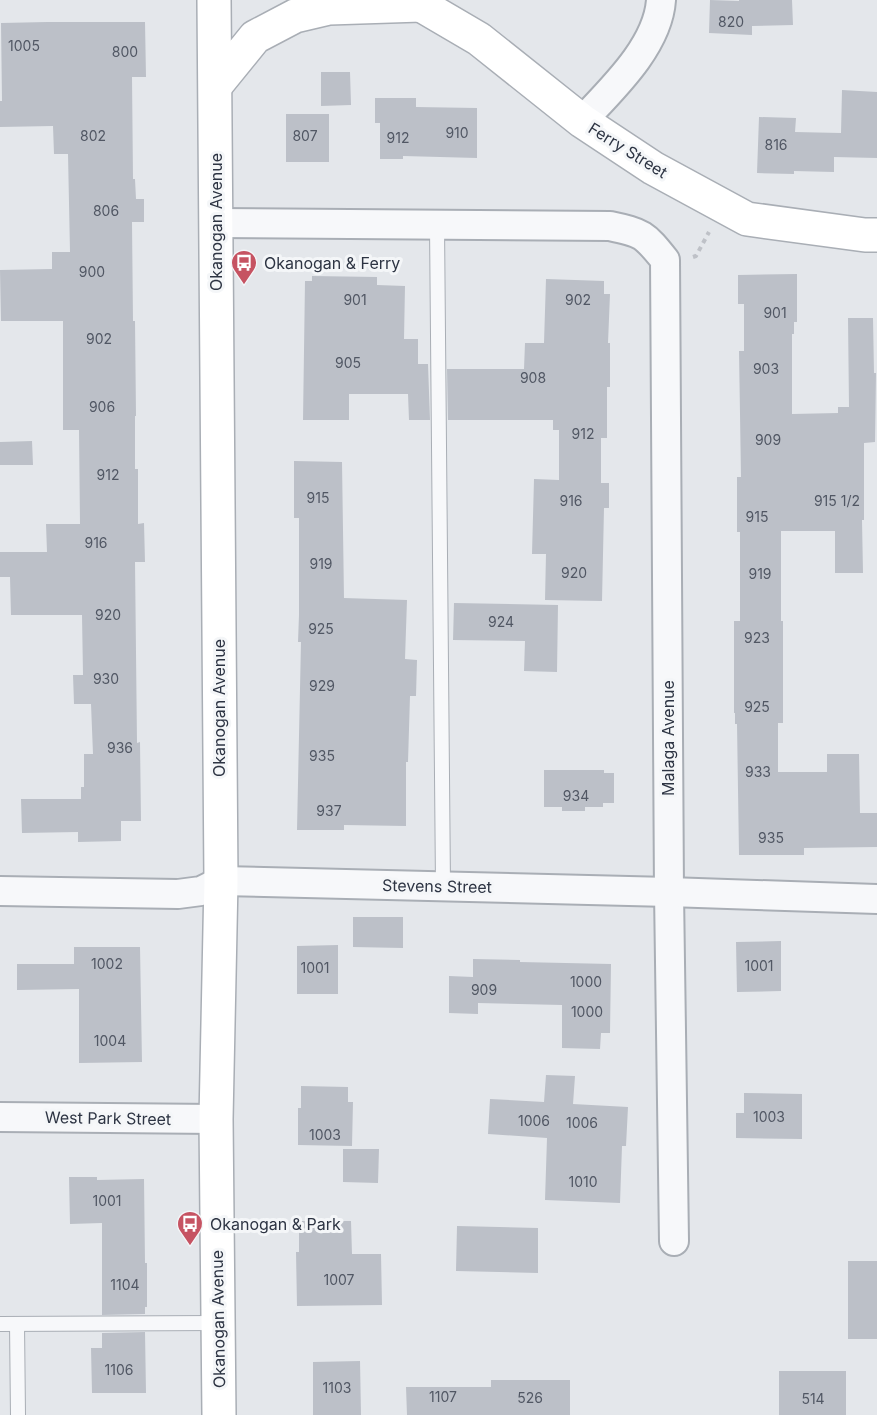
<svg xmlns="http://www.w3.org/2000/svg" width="877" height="1415" font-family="Inter,sans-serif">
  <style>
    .building { fill: #bcc0c8 }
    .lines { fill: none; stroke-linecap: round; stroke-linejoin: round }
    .lane-casing { stroke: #a9aeb5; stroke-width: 16 }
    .street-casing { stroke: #a9aeb5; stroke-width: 32 }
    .secondary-casing { stroke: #a9aeb5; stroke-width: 36 }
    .path { stroke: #bec1c7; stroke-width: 4; stroke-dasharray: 4.5 4.5; stroke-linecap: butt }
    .lane { stroke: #f7f8fa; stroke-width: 14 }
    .street { stroke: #f7f8fa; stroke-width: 28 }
    .secondary { stroke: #fff; stroke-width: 33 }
    .labels { text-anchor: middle; stroke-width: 6; stroke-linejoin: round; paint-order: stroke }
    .number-label { font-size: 14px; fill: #515764 }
    .street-label { font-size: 16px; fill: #2d3443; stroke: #f4f6f8 }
    .poi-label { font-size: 16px; fill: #2d3443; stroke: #f4f6f8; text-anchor: start }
  </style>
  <rect width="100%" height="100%" fill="#e4e7eb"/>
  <g class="building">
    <polygon points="710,0 739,1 739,0 792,0 793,25 752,26 752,35 709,33"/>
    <polygon points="47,22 145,22 146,77 132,77 133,179 135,179 136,199 144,199 144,222 132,222 133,321 135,321 136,416 135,416 135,469 138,469 138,524 144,523 145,562 135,562 137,743 140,742 141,821 121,821 121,841 78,842 78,832 22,833 21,799 81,799 81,787 84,787 84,754 93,754 91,704 74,704 73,675 83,675 82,615 11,615 10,577 0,577 0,552 47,552 46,524 80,524 79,430 63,430 63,321 1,321 0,270 52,269 52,252 70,252 68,154 54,154 53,126 0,127 0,101 2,101 1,23"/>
    <polygon points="321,72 350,72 351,105 321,106"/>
    <polygon points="842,90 877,92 877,158 834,157 834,172 794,171 794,174 757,173 759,117 796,118 795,132 841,133"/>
    <polygon points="375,98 416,98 416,107 477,108 477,158 403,156 403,159 380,159 380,123 375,123"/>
    <rect x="286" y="114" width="43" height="48"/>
    <polygon points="797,274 797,322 794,322 794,334 792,334 792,414 838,413 838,407 849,407 848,318 873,318 874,373 876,373 875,442 864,443 864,520 862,520 863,573 835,573 835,531 781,531 781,621 783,621 783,723 778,723 778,772 827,772 827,754 859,754 860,813 877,813 877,847 804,848 804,855 739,855 737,724 735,724 735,713 734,713 734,621 740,621 740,532 737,532 737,477 741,477 739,351 744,351 744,304 738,304 738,275"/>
    <polygon points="312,276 377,277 377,285 405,286 404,339 418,339 418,364 428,364 430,420 409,420 408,394 349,394 349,420 303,420 305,281 312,281"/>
    <polygon points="546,279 604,281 604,294 610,294 608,343 610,343 610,387 607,387 607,438 601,438 601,483 609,483 609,508 604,508 602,601 545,600 546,554 532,554 534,479 559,480 559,430 553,430 553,420 448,420 447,369 524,369 525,343 544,343"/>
    <polygon points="32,441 33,465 0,465 0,442"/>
    <polygon points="294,461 342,462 344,598 407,600 405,659 417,660 416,696 410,696 408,762 406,762 406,826 344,825 344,830 297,830 301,642 298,642 299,615 299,518 294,518"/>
    <polygon points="454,603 558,605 557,672 524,671 525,641 453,640"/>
    <polygon points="544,770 604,770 604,773 614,773 614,803 603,803 603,807 585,807 585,811 562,811 562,807 544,807"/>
    <polygon points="353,917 403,917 403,948 353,947"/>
    <polygon points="781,941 781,991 737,992 736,942"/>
    <polygon points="338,945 338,994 297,994 297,946"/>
    <polygon points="74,947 140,947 142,1062 79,1063 79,989 17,990 17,964 74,964"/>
    <polygon points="473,959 520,960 520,962 611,964 610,1033 601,1033 600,1049 562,1048 562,1005 478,1003 478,1014 449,1013 449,976 473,977"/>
    <polygon points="546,1075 575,1076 573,1104 628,1107 626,1146 622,1146 620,1203 545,1200 547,1138 488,1134 490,1099 544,1102"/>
    <polygon points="301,1086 348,1087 348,1102 353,1102 352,1146 298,1145 298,1108 301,1108"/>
    <polygon points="744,1093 802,1094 802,1139 736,1138 736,1113 744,1113"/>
    <polygon points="343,1149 379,1149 378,1183 343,1182"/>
    <polygon points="69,1177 97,1177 97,1180 144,1179 145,1263 147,1263 147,1307 145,1307 145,1314 102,1315 102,1223 70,1224"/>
    <polygon points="299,1221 351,1221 352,1254 381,1254 382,1305 297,1306 296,1252 299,1252"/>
    <polygon points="457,1226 538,1228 538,1273 456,1271"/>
    <rect x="848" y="1261" width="29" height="78"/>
    <polygon points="145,1332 146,1393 92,1393 91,1348 102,1348 102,1333"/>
    <polygon points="360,1361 361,1415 313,1415 313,1362"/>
    <rect x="779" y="1371" width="67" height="44"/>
    <polygon points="491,1380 570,1380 570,1415 407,1415 406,1387 491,1387"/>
  </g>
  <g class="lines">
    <defs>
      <g id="lane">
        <polyline points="437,225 443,886"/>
        <polyline points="0,1324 218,1323"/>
        <polyline points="17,1324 18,1415"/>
      </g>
      <g id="street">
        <path d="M582,121C612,89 658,46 661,0"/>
        <path d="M216,223L610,226C643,233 644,234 665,260L669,892L674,1241"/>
        <polyline points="0,891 178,894 201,891 221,881 669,892 877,899"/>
        <polyline points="0,1117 216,1119"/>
      </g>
      <g id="secondary">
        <polyline points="214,0 221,881 216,1119 219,1415"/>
        <polyline points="407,0 421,5 479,39 582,121 653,168 747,219 865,235 877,235"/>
        <polyline points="216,85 255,37 295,16 329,8 421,5"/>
      </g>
    </defs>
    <use href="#lane" class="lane-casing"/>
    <use href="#street" class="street-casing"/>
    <use href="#secondary" class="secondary-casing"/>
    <polyline class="path" points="693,257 696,256 709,232"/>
    <use href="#lane" class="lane"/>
    <use href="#street" class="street"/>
    <use href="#secondary" class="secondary"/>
  </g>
  <defs>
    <symbol id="bus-pin" viewBox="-11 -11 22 30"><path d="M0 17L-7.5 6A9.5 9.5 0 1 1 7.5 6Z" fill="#c65362" stroke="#f4f6f8"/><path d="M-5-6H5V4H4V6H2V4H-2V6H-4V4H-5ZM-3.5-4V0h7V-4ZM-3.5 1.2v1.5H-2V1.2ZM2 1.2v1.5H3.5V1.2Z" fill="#fff"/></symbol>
  </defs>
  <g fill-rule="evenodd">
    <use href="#bus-pin" x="229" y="248" width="30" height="40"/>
    <use href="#bus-pin" x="175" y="1209" width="30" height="40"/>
  </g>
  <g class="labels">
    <g class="number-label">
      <text x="731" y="27">820</text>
      <text x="24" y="51">1005</text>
      <text x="125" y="57">800</text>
      <text x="457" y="138">910</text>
      <text x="93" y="141">802</text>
      <text x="305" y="141">807</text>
      <text x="398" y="143">912</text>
      <text x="776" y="150">816</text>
      <text x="106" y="216">806</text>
      <text x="92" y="277">900</text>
      <text x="355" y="305">901</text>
      <text x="578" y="305">902</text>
      <text x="775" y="318">901</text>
      <text x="99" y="344">902</text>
      <text x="348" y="368">905</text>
      <text x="766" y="374">903</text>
      <text x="533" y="383">908</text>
      <text x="102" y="412">906</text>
      <text x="583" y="439">912</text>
      <text x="768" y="445">909</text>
      <text x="108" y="480">912</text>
      <text x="318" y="503">915</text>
      <text x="571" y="506">916</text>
      <text x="837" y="506">915 1/2</text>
      <text x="757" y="522">915</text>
      <text x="96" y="548">916</text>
      <text x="321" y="569">919</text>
      <text x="574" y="578">920</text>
      <text x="760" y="579">919</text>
      <text x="108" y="620">920</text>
      <text x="501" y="627">924</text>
      <text x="321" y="634">925</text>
      <text x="757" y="643">923</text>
      <text x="106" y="684">930</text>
      <text x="322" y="691">929</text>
      <text x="757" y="712">925</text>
      <text x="120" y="753">936</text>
      <text x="322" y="761">935</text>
      <text x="758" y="777">933</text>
      <text x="576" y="801">934</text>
      <text x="329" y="816">937</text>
      <text x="771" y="843">935</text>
      <text x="107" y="969">1002</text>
      <text x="759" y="971">1001</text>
      <text x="315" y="973">1001</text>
      <text x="586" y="987">1000</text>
      <text x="484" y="995">909</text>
      <text x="587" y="1017">1000</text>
      <text x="110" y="1046">1004</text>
      <text x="769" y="1122">1003</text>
      <text x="534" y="1126">1006</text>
      <text x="582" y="1128">1006</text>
      <text x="325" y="1140">1003</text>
      <text x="583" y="1187">1010</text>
      <text x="107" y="1206">1001</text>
      <text x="339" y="1285">1007</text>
      <text x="125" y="1290">1104</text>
      <text x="119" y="1375">1106</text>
      <text x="337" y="1393">1103</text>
      <text x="443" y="1402">1107</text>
      <text x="530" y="1403">526</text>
      <text x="813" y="1404">514</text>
    </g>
    <g class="street-label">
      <text transform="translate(628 150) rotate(32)" y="6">Ferry Street</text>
      <text transform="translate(216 222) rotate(-90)" y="6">Okanogan Avenue</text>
      <text transform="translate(219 708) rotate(-90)" y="6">Okanogan Avenue</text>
      <text transform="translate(668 738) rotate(-90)" y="6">Malaga Avenue</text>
      <text transform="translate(437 886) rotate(1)" y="6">Stevens Street</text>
      <text transform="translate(108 1118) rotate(1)" y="6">West Park Street</text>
      <text transform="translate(218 1319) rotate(-91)" y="6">Okanogan Avenue</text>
    </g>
    <g class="poi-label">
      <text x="264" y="269">Okanogan &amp; Ferry</text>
      <text x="210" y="1230">Okanogan &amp; Park</text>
    </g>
  </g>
</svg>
